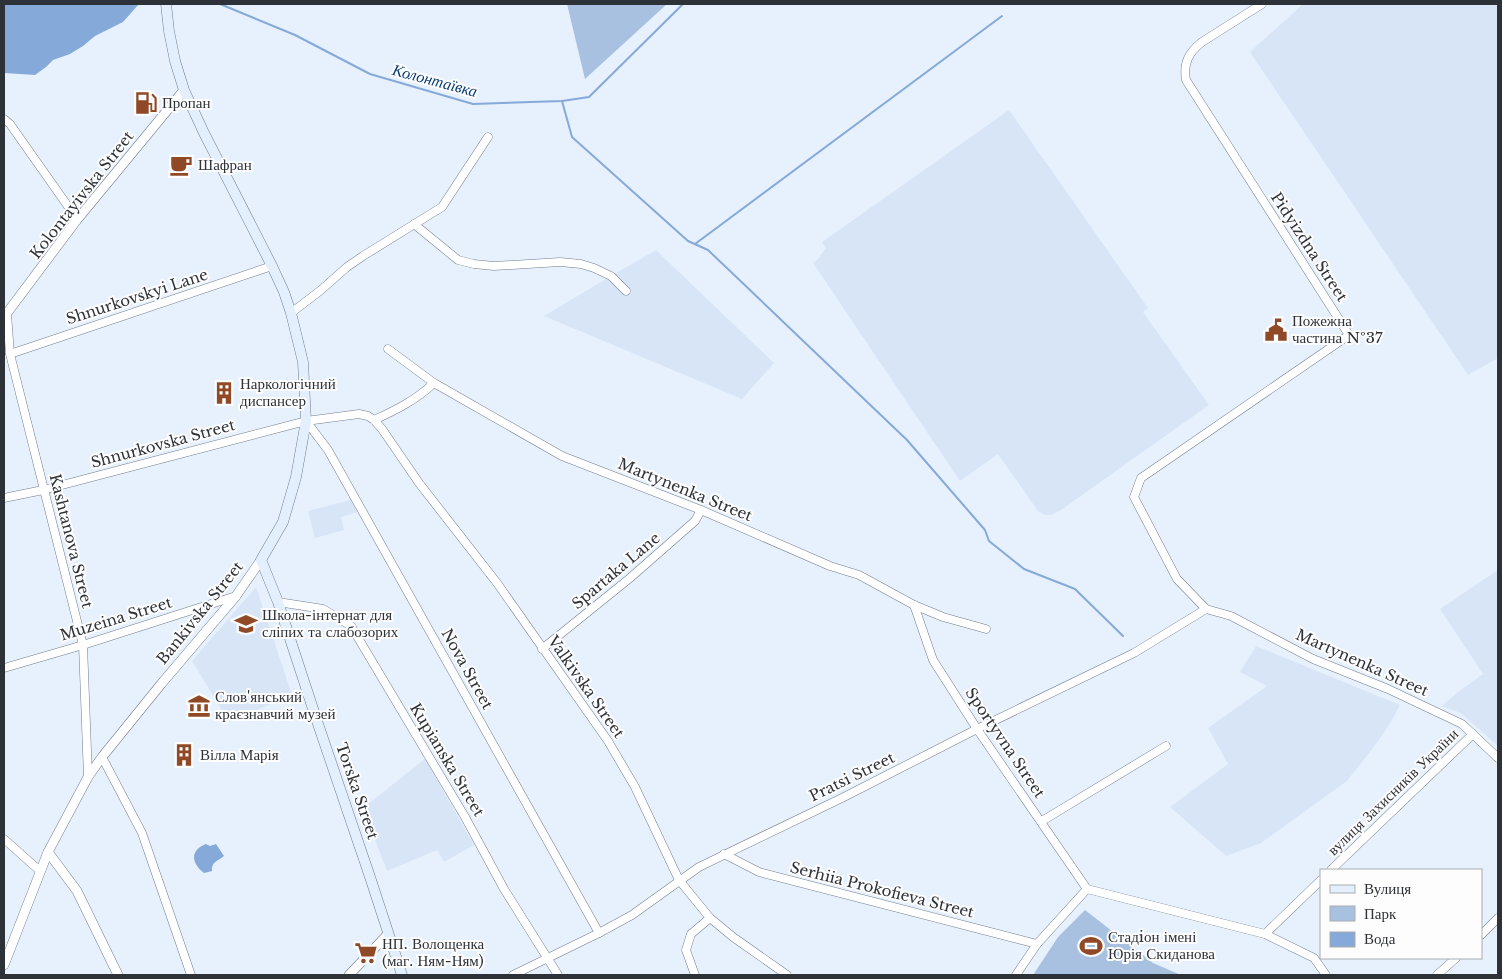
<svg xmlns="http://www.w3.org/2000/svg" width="1502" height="979" font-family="'Libre Baskerville',serif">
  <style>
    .built { fill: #d8e5f7 }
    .green { fill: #a9c1e1 }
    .water { fill: #85a9d8 }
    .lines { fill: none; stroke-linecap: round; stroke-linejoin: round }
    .stream { stroke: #85a9d8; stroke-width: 2 }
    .minor-casing { stroke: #727d8b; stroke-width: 9 }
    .tertiary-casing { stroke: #727d8b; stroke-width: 10 }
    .secondary-casing { stroke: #727d8b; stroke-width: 11 }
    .minor { stroke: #fff; stroke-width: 8 }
    .tertiary { stroke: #fff; stroke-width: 9 }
    .secondary { stroke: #e4effe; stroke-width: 10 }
    .labels { text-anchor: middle; stroke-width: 4; stroke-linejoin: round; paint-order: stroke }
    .poi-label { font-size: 15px; fill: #2d3238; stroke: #fdfdfd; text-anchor: start }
    .street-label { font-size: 15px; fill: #2d3238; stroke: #fdfdfd }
    .water-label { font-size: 16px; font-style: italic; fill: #0a3d75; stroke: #fdfdfd }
  </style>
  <rect width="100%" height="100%" fill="#e7f1fe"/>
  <g class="built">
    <polygon points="1303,4 1498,4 1498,358 1468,375 1250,52"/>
    <polygon points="1009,110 1148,308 1143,312 1209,405 1061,510 1051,515 1045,515 1038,511 998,454 960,481 813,263 818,259 826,248 822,242"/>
    <polygon points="656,250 774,363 742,399 544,316 611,276"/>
    <polygon points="354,499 358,512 341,517 344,530 315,538 308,511"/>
    <polygon points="1498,570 1498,746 1461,713 1442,706 1457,693 1483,674 1440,609"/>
    <polygon points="256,587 292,695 229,722 192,661"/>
    <polygon points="1256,646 1400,705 1391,722 1376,744 1347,781 1261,843 1226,856 1170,807 1228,764 1208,728 1267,686 1240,672"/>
    <polygon points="425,759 474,845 444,862 437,850 387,871 363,808"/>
  </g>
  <g class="green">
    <polygon points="567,4 667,4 585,79"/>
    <polygon points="1085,910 1153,963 1181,975 1033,975 1058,937"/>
  </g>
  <g class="water">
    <polygon points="4,4 139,4 123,22 95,36 83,46 70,54 53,60 46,67 35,75 4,73"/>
    <path d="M206,844L210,846L216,844L224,856C218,861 211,862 212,871L204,873C191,863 190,850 206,844Z"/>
  </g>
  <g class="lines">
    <g class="stream">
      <polyline points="220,4 295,35 370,74 473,104 562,101 589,97 683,4"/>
      <polyline points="562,101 572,137 688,241 708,250 907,440 985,530 989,541 1024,569 1075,589 1123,636"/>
      <polyline points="695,244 1002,16"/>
    </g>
    <defs>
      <g id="minor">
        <path d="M1262,4L1202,42C1189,52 1183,63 1186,80L1349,335L1141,478L1134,497L1177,579L1206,609L1231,616L1313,659L1388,689L1462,724L1498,758"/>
        <polyline points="4,119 10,124 72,212 76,221"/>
        <polyline points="414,224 458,260 474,264 494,266 560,262 581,264 594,268 611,276 626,291"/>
        <polyline points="291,313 321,290 347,267 363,256 442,207 488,137"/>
        <polyline points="7,314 10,354 83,645 88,777"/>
        <polyline points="388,349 434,383 562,456 701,510 830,566 859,575 914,605 943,617 986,629"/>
        <polyline points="10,354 272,266"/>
        <path d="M374,420C396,410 416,400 434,383"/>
        <polyline points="306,421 328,450 599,933"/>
        <polyline points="4,498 43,490 306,421 359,414 368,416 374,420 382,429 419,483 497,583 608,741 635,787 679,880 710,918 733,937 787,975"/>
        <polyline points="278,602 323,609 351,626 465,817 504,889 558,975"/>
        <polyline points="914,605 933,660 977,729 1087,889"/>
        <polyline points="542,649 630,578 695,521 701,510"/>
        <polyline points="4,668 83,645 236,596"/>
        <polyline points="102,757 142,833 191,975"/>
        <polyline points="1042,821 1166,746"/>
        <polyline points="4,839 40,871"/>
        <polyline points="724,854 759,872 1037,944"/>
        <polyline points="1331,870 1473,734"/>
        <polyline points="1265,934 1321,880"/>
        <polyline points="1481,935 1498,918"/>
        <polyline points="513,975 599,933 632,915 699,867 844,797 977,729 1134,653 1206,609"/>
        <polyline points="695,975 686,950 691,934 710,918"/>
        <polyline points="1016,975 1037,944 1087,889 1265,934 1314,958 1326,975"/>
        <polyline points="1437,975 1456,958"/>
      </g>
      <g id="tertiary">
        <polyline points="4,317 76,221 184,90"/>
        <polyline points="48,852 77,891 118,975"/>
        <polyline points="4,965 48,852 88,777 102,757 162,683 236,596 261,560"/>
        <polyline points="349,975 388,934"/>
      </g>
      <polyline id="secondary" points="166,4 169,31 175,61 184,90 204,133 272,266 284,292 291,313 303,362 306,421 296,477 283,522 261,560 278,602 317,721 370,877 402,975"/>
    </defs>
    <use href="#minor" class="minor-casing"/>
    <use href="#tertiary" class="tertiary-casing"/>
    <use href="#secondary" class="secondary-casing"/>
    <use href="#minor" class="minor"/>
    <use href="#tertiary" class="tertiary"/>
    <use href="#secondary" class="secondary"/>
  </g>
  <defs>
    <symbol id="fuel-bare" viewBox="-9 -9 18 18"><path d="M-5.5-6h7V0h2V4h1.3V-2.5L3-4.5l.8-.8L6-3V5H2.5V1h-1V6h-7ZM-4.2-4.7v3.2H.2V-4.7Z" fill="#904926" stroke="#fdfdfd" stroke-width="2.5" paint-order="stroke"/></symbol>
    <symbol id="cafe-bare" viewBox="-9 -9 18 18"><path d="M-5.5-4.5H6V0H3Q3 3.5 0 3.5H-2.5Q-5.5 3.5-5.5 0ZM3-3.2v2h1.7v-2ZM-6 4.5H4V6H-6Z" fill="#904926" stroke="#fdfdfd" stroke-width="2.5" paint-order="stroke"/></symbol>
    <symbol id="civic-bare" viewBox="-9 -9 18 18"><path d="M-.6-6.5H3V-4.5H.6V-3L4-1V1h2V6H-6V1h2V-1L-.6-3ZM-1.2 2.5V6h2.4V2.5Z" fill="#904926" stroke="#fdfdfd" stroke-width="2.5" paint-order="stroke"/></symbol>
    <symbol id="building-bare" viewBox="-9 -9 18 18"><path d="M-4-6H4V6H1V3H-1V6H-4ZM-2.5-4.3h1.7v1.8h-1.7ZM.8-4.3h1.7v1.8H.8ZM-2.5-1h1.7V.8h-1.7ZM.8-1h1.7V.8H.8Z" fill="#904926" stroke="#fdfdfd" stroke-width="2.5" paint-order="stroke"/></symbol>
    <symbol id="school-bare" viewBox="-9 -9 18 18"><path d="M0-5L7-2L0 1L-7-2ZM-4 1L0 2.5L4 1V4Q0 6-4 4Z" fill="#904926" stroke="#fdfdfd" stroke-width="2.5" paint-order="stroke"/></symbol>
    <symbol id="museum-bare" viewBox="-9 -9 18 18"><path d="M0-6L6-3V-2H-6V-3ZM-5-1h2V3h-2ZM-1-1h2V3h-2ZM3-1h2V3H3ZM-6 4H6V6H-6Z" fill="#904926" stroke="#fdfdfd" stroke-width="2.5" paint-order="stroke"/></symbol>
    <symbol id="stadium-bare" viewBox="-9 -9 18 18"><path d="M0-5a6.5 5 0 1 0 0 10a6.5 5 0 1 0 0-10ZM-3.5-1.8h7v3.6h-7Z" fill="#904926" stroke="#fdfdfd" stroke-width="2.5" paint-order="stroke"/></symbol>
    <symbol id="supermarket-bare" viewBox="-9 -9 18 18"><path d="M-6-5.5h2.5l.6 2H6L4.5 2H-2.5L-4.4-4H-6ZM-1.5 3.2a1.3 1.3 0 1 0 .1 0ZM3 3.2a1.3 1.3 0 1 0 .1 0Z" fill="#904926" stroke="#fdfdfd" stroke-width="2.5" paint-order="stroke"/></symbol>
  </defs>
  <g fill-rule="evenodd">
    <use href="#fuel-bare" x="130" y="87" width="32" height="32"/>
    <use href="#cafe-bare" x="165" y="149" width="32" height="32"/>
    <use href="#civic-bare" x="1260" y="314" width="32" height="32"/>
    <use href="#building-bare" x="208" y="377" width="32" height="32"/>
    <use href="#school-bare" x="230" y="608" width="32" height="32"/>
    <use href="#museum-bare" x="183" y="690" width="32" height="32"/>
    <use href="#building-bare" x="168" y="739" width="32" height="32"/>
    <use href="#stadium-bare" x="1075" y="930" width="32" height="32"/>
    <use href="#supermarket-bare" x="350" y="937" width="32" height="32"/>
  </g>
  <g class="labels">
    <g class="poi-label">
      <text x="162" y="108">Пропан</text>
      <text x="198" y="170">Шафран</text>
      <text x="1292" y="326">Пожежна<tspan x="1292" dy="17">частина №37</tspan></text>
      <text x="240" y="389">Наркологічний<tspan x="240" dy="17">диспансер</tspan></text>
      <text x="262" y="620">Школа-інтернат для<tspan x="262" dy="17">сліпих та слабозорих</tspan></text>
      <text x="215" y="702">Слов'янський<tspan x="215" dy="17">краєзнавчий музей</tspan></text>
      <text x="200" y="760">Вілла Марія</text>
      <text x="1108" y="942">Стадiон імені<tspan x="1108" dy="17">Юрія Скиданова</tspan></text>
      <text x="382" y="949">НП. Волощенка<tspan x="382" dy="17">(маг. Ням-Ням)</tspan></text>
    </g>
    <g class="street-label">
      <text transform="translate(82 195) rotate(-52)" y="5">Kolontayivska Street</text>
      <text transform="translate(1309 247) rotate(57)" y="5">Pidyizdna Street</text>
      <text transform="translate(137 297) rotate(-18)" y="5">Shnurkovskyi Lane</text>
      <text transform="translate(163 444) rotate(-15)" y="5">Shnurkovska Street</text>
      <text transform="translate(685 490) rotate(22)" y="5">Martynenka Street</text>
      <text transform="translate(71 541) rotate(76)" y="5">Kashtanova Street</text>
      <text transform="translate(616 571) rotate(-40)" y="5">Spartaka Lane</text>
      <text transform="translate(200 613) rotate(-51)" y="5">Bankivska Street</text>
      <text transform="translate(116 619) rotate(-17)" y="5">Muzeina Street</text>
      <text transform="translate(1362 663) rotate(24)" y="5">Martynenka Street</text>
      <text transform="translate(467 669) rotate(61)" y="5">Nova Street</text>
      <text transform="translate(586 687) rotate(55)" y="5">Valkivska Street</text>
      <text transform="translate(1005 743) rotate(56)" y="5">Sportyvna Street</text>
      <text transform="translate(447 760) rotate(59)" y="5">Kupianska Street</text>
      <text transform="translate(852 777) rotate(-26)" y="5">Pratsi Street</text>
      <text transform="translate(357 791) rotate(71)" y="5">Torska Street</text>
      <text transform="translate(1393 792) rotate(-44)" y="5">вулиця Захисників України</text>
      <text transform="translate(882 890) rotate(14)" y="5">Serhiia Prokofieva Street</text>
    </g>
    <g class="water-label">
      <text transform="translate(435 80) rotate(15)" y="6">Колонтаївка</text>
    </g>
  </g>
  <rect width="1502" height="979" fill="none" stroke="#2d3238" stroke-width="10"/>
  <rect x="1320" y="869" width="162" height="90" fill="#fdfdfd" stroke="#aaacae"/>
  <rect x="1330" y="885" width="25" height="8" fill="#e4effe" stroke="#aaacae"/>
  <text x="1364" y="894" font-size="15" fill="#2d3238">Вулиця</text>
  <rect x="1330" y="906" width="25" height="15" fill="#a9c1e1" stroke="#aaacae"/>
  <text x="1364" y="919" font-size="15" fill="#2d3238">Парк</text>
  <rect x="1330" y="932" width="25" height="15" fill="#85a9d8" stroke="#aaacae"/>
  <text x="1364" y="944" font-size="15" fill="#2d3238">Вода</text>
</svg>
